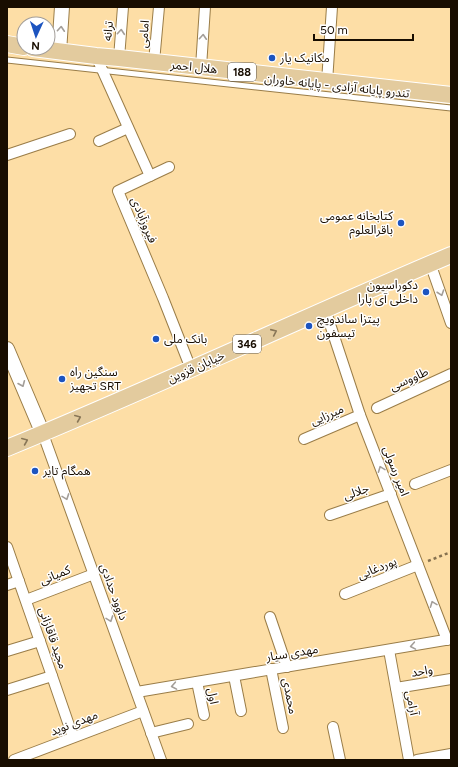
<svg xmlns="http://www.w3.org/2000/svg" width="458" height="767" font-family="Figtree,'Noto Sans Arabic',sans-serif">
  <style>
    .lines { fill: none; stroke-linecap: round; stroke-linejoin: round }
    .lane-casing { stroke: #9a7d48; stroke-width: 7 }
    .street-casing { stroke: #9a7d48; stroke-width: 12 }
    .secondary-casing { stroke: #9a7d48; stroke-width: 16 }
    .primary-casing { stroke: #fff; stroke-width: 18 }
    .path { stroke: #86714f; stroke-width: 2.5; stroke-dasharray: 3 3; stroke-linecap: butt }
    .lane { stroke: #fff; stroke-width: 5 }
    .street { stroke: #fff; stroke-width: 10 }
    .secondary { stroke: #fff; stroke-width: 14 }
    .primary { stroke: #e3cb9e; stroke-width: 16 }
    .oneway { stroke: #a39e99 }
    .oneway2 { stroke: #887657 }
    .poi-dot { fill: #1c54c0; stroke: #fff; stroke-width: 1.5 }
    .labels { text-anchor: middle; stroke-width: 3; stroke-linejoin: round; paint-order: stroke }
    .shield { fill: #fff; stroke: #5d564c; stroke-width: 1 }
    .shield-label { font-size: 11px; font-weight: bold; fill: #180d00 }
    .street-label { font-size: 12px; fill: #180d00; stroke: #fff }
    .poi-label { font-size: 12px; fill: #180d00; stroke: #fff; text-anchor: start }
  </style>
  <rect width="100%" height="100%" fill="#fddea6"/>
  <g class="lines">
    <defs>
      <polyline id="lane" points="7,60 451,108"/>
      <g id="street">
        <polyline points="96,56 150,176"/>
        <polyline points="119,58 123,7"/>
        <polyline points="154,62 159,7"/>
        <polyline points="201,67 205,7"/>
        <polyline points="327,82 332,7"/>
        <polyline points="99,141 128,128"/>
        <polyline points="7,155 70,134"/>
        <polyline points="169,167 118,191 163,298 191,369"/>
        <polyline points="430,263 451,323"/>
        <polyline points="325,309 360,415 447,640"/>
        <polyline points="377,408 451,374"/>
        <polyline points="43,434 161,760"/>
        <polyline points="304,439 360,415"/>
        <polyline points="415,484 451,470"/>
        <polyline points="330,515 391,494"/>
        <polyline points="7,547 52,676 73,737"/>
        <polyline points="7,585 19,581"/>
        <polyline points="345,594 418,565"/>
        <polyline points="26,600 94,574"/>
        <polyline points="270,617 287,667"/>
        <polyline points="389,650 409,760"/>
        <polyline points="7,651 40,641"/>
        <polyline points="271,669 283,728"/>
        <polyline points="234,676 241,711"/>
        <polyline points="197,682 204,715"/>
        <polyline points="396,688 451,679"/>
        <polyline points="7,690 52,676"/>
        <polyline points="137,692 451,639"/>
        <polyline points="333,727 340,760"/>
        <polyline points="151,733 188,724"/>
        <polyline points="14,760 143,711"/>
        <polyline points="417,760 451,754"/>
      </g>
      <g id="secondary">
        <polyline points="59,52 62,7"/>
        <polyline points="7,349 43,434"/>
      </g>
      <g id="primary">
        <polyline points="7,44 24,47"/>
        <polyline points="33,48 96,56 119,58 451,95"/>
        <path d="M7,448C156,387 302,318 451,255"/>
      </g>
    </defs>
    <use href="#lane" class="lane-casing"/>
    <use href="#street" class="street-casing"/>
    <use href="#secondary" class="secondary-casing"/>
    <use href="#primary" class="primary-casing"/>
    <polyline class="path" points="428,561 451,552"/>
    <use href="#lane" class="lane"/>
    <use href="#street" class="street"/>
    <use href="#secondary" class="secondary"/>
    <use href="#primary" class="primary"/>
  </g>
  <defs><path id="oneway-chevron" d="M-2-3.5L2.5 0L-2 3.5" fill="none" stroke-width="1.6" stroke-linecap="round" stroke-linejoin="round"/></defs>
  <g class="oneway">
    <use href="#oneway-chevron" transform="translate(61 29) rotate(-86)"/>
    <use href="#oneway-chevron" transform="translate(121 32) rotate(-85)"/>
    <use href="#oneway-chevron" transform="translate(203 37) rotate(-86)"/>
    <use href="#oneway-chevron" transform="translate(441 293) rotate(71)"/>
    <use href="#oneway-chevron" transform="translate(22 384) rotate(67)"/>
    <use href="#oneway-chevron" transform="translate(381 469) rotate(-111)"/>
    <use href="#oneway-chevron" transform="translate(66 497) rotate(70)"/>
    <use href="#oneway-chevron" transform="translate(433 604) rotate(-111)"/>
    <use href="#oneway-chevron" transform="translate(110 619) rotate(70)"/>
    <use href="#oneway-chevron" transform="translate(413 646) rotate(170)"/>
    <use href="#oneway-chevron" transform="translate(174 686) rotate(170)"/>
  </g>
  <g class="oneway2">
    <use href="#oneway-chevron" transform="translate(274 332) rotate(-24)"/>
    <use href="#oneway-chevron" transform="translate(78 418) rotate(-23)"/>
    <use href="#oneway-chevron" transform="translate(25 441) rotate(-23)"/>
  </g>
  <g class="poi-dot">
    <circle cx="272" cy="58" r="4"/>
    <circle cx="401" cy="223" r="4"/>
    <circle cx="426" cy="292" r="4"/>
    <circle cx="309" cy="326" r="4"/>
    <circle cx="156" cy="339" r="4"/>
    <circle cx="62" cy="379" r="4"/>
    <circle cx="35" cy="471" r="4"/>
  </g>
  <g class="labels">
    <g class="shield">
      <rect x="228" y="63" width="28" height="18" rx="3"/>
      <rect x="233" y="335" width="28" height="18" rx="3"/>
    </g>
    <g class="shield-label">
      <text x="242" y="76">188</text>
      <text x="247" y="348">346</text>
    </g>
    <g class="street-label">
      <text transform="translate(108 31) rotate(-85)" y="4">ترانه</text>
      <text transform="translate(144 34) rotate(-86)" y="4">امامی</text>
      <text transform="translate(194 67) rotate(6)" y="4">هلال احمر</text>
      <text transform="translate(337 86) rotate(6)" y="4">تندرو پایانه آزادی - پایانه خاوران</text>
      <text transform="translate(144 220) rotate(67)" y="4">فیروزآبادی</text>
      <text transform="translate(196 367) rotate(-24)" y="4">خیابان قزوین</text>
      <text transform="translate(409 379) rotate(-24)" y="4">طاووسی</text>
      <text transform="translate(327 415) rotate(-23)" y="4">میرزایی</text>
      <text transform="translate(396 471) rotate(69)" y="4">امیر رسولی</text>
      <text transform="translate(356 492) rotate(-19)" y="4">جلالی</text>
      <text transform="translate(377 568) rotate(-22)" y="4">پوردغایی</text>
      <text transform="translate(55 575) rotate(-22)" y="4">کمیانی</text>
      <text transform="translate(114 592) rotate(70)" y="4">داوود حدادی</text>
      <text transform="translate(53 638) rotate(71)" y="4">مجید قاقازانی</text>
      <text transform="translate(292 653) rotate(-9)" y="4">مهدی سیار</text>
      <text transform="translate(422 671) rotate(-9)" y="4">واحد</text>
      <text transform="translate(213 696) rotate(79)" y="4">اول</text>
      <text transform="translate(290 696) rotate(79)" y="4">محمدی</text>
      <text transform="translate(412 703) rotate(79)" y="4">آرامی</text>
      <text transform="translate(74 723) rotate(-21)" y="4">مهدی نوید</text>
    </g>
    <g class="poi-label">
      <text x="280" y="62">مکانیک یار</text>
      <text x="393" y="220" text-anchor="end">کتابخانه عمومی<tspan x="393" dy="14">باقرالعلوم</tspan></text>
      <text x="418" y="289" text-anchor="end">دکوراسیون<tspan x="418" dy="14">داخلی آی پارا</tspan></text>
      <text x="317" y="323">پیتزا ساندویچ<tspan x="317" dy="14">تیسفون</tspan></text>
      <text x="164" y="343">بانک ملی</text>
      <text x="70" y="376">سنگین راه<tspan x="70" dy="14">تجهیز SRT</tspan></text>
      <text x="43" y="475">همگام تایر</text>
    </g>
  </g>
  <rect width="458" height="767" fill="none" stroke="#180d00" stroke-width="16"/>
  <g transform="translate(36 36) rotate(183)"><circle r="19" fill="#ffffff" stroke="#a39e99"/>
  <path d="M0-3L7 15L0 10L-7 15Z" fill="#1c54c0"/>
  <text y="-6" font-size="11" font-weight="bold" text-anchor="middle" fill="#180d00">N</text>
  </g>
  <path d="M314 34v6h99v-6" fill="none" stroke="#180d00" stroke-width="2"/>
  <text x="320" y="34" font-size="12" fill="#180d00" stroke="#ffffff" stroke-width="3" paint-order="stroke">50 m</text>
</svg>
